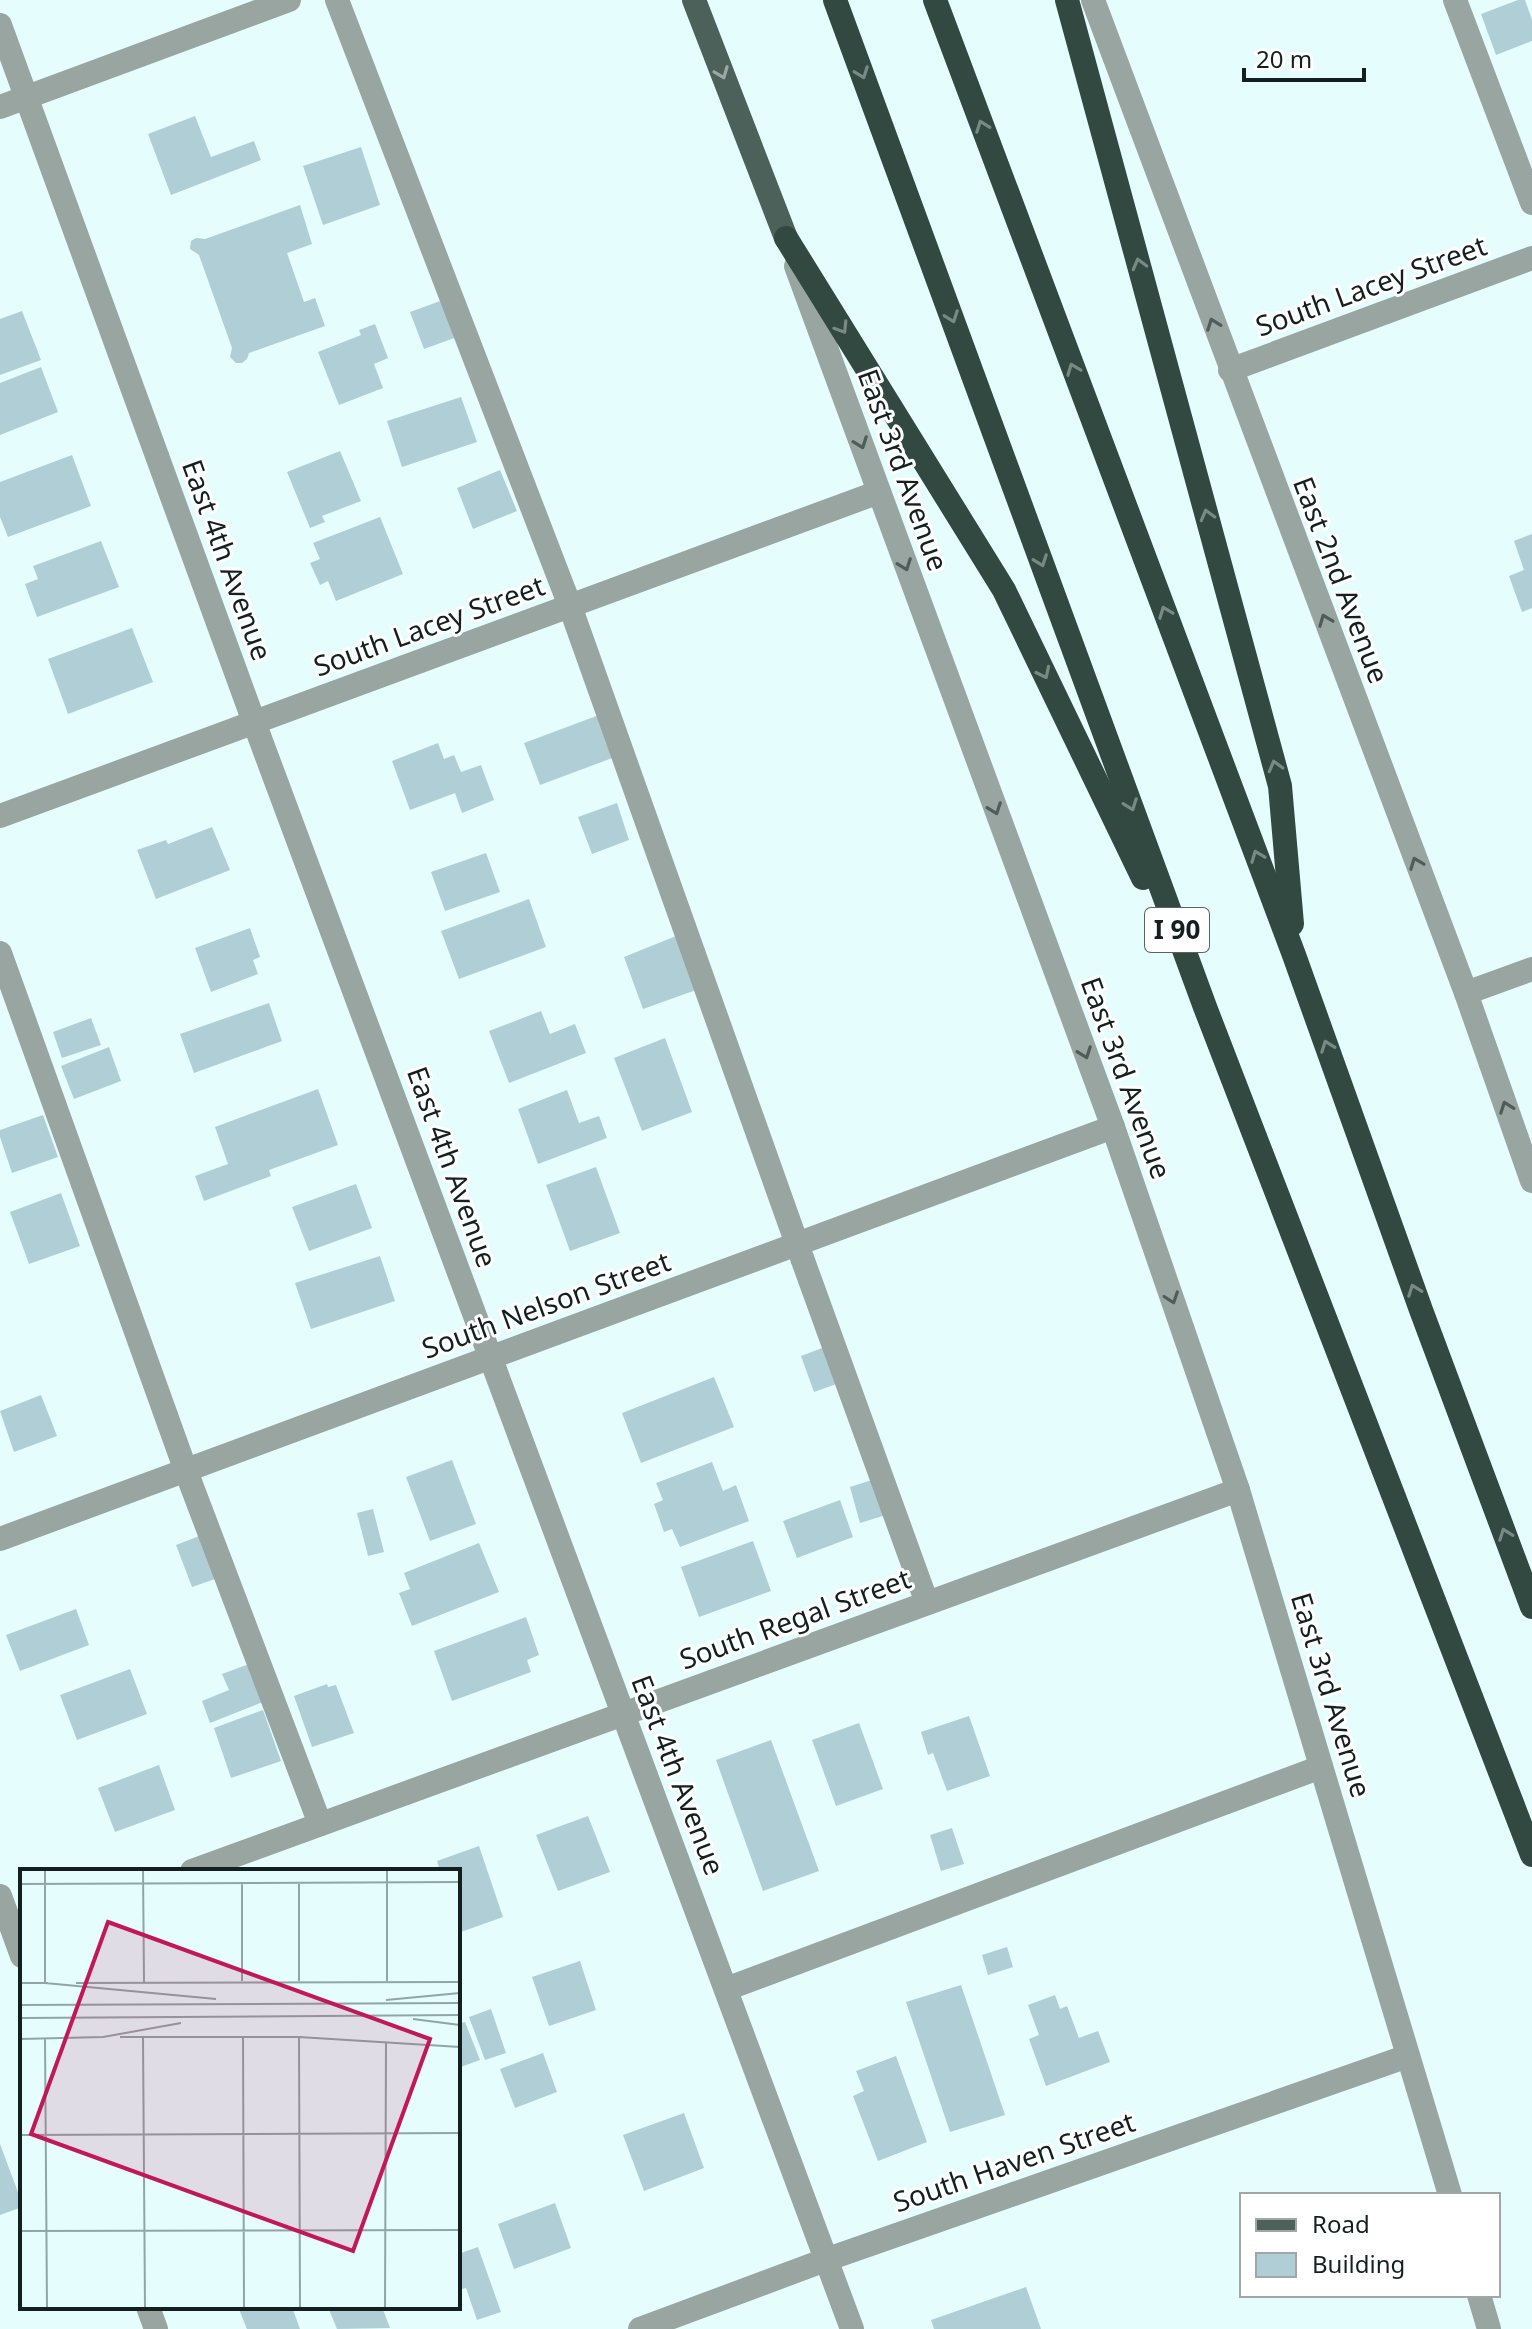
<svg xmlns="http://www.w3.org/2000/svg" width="1532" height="2329" font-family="'Noto Sans',sans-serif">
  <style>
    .building { fill: #b0ced5 }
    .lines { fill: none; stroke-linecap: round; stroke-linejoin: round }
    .minor { stroke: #99a5a0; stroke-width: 24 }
    .major { stroke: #4c615a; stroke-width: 24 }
    .highway { stroke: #314941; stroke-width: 24 }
    .oneway { stroke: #9da8a4 }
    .oneway2 { stroke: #798984 }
    .oneway3 { stroke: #505c5a }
    .labels { text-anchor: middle; stroke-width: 6; stroke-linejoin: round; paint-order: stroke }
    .shield { fill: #fff; stroke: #5a6363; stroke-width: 2 }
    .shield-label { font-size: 26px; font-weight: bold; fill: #142020 }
    .street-label { font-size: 28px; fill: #142020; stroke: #fff }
    .inset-road { fill: none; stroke: #91a5a5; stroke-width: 2 }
    .view { fill: #c2185b; fill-opacity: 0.15; stroke: #c2185b; stroke-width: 4 }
    .inset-edge { fill: none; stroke: #142020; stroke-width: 4 }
  </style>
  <rect width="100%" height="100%" fill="#e5fefd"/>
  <g class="building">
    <polygon points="1518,0 1525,0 1532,20 1532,41 1496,55 1481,14"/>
    <polygon points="195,116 211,157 254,141 261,160 171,195 148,134"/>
    <polygon points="361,147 380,205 323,225 303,166"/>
    <polygon points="300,205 312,244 287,253 304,302 315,298 325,326 249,353 247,359 242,363 236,363 230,357 232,348 199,255 190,249 191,241 196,238 205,239"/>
    <polygon points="443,300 457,337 424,349 410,312"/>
    <polygon points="22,311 41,360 0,375 0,319"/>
    <polygon points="375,324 388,358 374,364 383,388 339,405 318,352 361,335 359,330"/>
    <polygon points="41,367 58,412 0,435 0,383"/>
    <polygon points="461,397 477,442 402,467 387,421"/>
    <polygon points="340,451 361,501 322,516 325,522 310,528 287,472"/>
    <polygon points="72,455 91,506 8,537 0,517 0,482"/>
    <polygon points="500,470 517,511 473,529 457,488"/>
    <polygon points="380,517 403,574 336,601 328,581 320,585 310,563 320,559 313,543"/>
    <polygon points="1532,534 1532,608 1522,612 1509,576 1524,570 1514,541"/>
    <polygon points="101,541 119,587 37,617 25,584 38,579 33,566"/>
    <polygon points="132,628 153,682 68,714 48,659"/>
    <polygon points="599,715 615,757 540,785 524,743"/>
    <polygon points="438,743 444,759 454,755 461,772 481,765 494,800 462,813 455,793 410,810 392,761"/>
    <polygon points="617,803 629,840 592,854 578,817"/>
    <polygon points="212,827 230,870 156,899 137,850 166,840 168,844"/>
    <polygon points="486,853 500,892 445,911 431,872"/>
    <polygon points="529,899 546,947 459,979 441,931"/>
    <polygon points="250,928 260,957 253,960 258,974 211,992 195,948"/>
    <polygon points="676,936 696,990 643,1009 624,957"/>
    <polygon points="269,1003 282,1041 194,1073 180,1034"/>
    <polygon points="541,1011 550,1034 575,1024 586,1053 509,1083 489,1031"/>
    <polygon points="91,1018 101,1045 62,1058 53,1032"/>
    <polygon points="665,1038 692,1112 642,1131 614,1058"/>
    <polygon points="109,1047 121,1081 74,1099 61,1066"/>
    <polygon points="318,1089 338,1145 269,1170 271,1176 204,1201 195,1176 228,1164 215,1127"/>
    <polygon points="567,1090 579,1123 599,1116 607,1138 538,1164 518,1109"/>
    <polygon points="43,1115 58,1157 12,1173 0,1137 0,1130"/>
    <polygon points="596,1167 620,1233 570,1251 546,1185"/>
    <polygon points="356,1184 372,1228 309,1251 292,1207"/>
    <polygon points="61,1193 80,1246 29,1264 10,1212"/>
    <polygon points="380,1256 395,1301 311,1329 295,1283"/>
    <polygon points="830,1345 842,1382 814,1392 801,1356"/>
    <polygon points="714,1377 734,1427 641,1463 622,1413"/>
    <polygon points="41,1395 57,1436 14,1452 0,1411"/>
    <polygon points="452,1460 476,1524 430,1541 406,1477"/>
    <polygon points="712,1462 723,1491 736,1485 749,1521 680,1547 672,1529 664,1532 654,1504 663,1500 656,1483"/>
    <polygon points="875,1479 886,1515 860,1523 850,1487"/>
    <polygon points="840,1500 853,1537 797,1558 783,1521"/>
    <polygon points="373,1509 384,1552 368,1556 357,1513"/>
    <polygon points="202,1535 218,1578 192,1587 176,1545"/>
    <polygon points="753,1541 771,1591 699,1617 681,1567"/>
    <polygon points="479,1543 499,1592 412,1626 399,1593 410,1589 404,1573"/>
    <polygon points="76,1609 89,1645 20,1671 6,1635"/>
    <polygon points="526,1617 539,1655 527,1660 531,1672 452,1701 434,1651"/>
    <polygon points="249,1664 263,1702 210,1723 202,1701 229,1690 222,1674"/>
    <polygon points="130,1669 147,1714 77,1740 60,1695"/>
    <polygon points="327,1684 328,1687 336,1685 354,1733 312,1747 294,1696"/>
    <polygon points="263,1710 281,1761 231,1778 214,1728"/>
    <polygon points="969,1716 990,1776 947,1791 933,1753 928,1755 921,1732"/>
    <polygon points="859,1723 883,1789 836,1806 812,1740"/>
    <polygon points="771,1740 819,1871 763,1891 716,1760"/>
    <polygon points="159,1765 175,1810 115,1832 98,1788"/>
    <polygon points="588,1816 610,1872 558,1891 536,1835"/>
    <polygon points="952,1828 964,1864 941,1871 930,1835"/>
    <polygon points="479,1846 503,1917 461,1932 458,1922 458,1871 440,1871 437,1861"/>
    <polygon points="1007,1947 1013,1967 988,1975 982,1955"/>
    <polygon points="580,1961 596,2010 549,2026 532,1977"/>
    <polygon points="961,1985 1005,2115 950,2132 906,2002"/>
    <polygon points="1055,1995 1060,2009 1067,2006 1079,2038 1098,2031 1110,2062 1046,2086 1029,2039 1039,2035 1028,2005"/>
    <polygon points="491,2009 506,2053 485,2060 469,2017"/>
    <polygon points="465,2022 480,2060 458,2068 458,2024"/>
    <polygon points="543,2053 557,2092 515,2108 500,2069"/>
    <polygon points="896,2056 927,2142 878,2161 853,2096 864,2091 856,2071"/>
    <polygon points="684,2113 704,2168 644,2191 623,2135"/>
    <polygon points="0,2144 22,2203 22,2207 0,2215"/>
    <polygon points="555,2203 571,2248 514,2269 498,2224"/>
    <polygon points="458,2246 461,2253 478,2247 501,2312 477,2320 466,2288 458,2290"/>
    <polygon points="1026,2287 1041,2329 934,2329 931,2320"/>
    <polygon points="238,2307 292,2307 300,2329 247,2329"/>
    <polygon points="328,2307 382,2307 390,2328 337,2329"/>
  </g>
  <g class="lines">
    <g class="minor">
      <polyline points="337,0 570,606 797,1244 927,1603"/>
      <polyline points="1093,0 1466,993 1532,1181"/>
      <polyline points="1455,0 1532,203"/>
      <polyline points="0,25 254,722 852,2329"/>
      <polyline points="0,107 289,0"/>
      <polyline points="796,266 1113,1127 1238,1490 1450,2195"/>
      <polyline points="1230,370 1532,258"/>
      <polyline points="0,816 879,492"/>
      <polyline points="0,953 186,1471 320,1824"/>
      <polyline points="1466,993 1532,969"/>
      <polyline points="0,1539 1113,1127"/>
      <polyline points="192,1871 1238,1490"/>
      <polyline points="0,1896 22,1956"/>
      <polyline points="726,1989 1321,1767"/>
      <polyline points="1479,2295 1489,2329"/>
      <polyline points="148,2307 156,2329"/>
      <polyline points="640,2329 828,2259 1408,2056"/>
    </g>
    <polyline class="major" points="694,0 786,238"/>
    <g class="highway">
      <polyline points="835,0 1205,1007 1532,1855"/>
      <polyline points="935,0 1294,955 1421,1310 1532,1607"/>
      <polyline points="1067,0 1280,786 1292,924"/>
      <polyline points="786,238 1004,590 1143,878"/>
    </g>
  </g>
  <defs><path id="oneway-chevron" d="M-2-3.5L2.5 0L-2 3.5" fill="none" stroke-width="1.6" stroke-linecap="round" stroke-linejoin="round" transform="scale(2)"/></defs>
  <use class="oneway" href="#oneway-chevron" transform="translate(722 73) rotate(69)"/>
  <g class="oneway2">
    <use href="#oneway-chevron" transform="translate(862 73) rotate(70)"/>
    <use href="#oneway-chevron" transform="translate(982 126) rotate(-110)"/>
    <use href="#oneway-chevron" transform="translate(1139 264) rotate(-105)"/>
    <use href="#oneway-chevron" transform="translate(952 317) rotate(70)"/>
    <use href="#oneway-chevron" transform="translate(842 328) rotate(58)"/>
    <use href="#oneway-chevron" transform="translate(1073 369) rotate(-111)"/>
    <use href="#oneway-chevron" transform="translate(1207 515) rotate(-105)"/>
    <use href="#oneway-chevron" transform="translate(1041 561) rotate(70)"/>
    <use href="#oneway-chevron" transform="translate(1165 612) rotate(-111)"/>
    <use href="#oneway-chevron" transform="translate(1044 673) rotate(64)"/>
    <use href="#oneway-chevron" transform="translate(1275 766) rotate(-105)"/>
    <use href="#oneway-chevron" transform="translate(1131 805) rotate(70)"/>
    <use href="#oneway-chevron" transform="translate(1257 856) rotate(-111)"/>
    <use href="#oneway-chevron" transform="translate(1327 1046) rotate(-110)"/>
    <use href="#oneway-chevron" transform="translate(1414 1290) rotate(-110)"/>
    <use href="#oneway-chevron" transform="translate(1505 1534) rotate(-110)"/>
  </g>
  <g class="oneway3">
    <use href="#oneway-chevron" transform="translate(1213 324) rotate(-110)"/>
    <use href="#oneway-chevron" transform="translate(861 443) rotate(70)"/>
    <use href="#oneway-chevron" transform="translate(905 565) rotate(70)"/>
    <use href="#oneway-chevron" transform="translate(1325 620) rotate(-111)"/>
    <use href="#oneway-chevron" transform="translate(995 809) rotate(70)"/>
    <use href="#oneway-chevron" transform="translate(1416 863) rotate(-111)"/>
    <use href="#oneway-chevron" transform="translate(1085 1053) rotate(70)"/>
    <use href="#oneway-chevron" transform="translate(1506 1107) rotate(-110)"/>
    <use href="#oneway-chevron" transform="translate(1172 1298) rotate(71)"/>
  </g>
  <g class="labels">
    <rect class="shield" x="1145" y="908" width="64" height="44" rx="6"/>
    <g class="shield-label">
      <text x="1177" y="939">I 90</text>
    </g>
    <g class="street-label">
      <text transform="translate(1371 286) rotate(-20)" y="10">South Lacey Street</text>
      <text transform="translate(903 470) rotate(70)" y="10">East 3rd Avenue</text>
      <text transform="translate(227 560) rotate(70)" y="10">East 4th Avenue</text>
      <text transform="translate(1341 580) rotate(69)" y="10">East 2nd Avenue</text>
      <text transform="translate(429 626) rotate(-20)" y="10">South Lacey Street</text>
      <text transform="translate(1126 1078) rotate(70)" y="10">East 3rd Avenue</text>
      <text transform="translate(452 1167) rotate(70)" y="10">East 4th Avenue</text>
      <text transform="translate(546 1305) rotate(-20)" y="10">South Nelson Street</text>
      <text transform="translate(795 1619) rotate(-20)" y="10">South Regal Street</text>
      <text transform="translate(1331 1695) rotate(73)" y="10">East 3rd Avenue</text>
      <text transform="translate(678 1775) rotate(69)" y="10">East 4th Avenue</text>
      <text transform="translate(1014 2162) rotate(-19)" y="10">South Haven Street</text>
    </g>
  </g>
  <g transform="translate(20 1869)">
    <rect width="440" height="440" fill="#e5fefd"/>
    <path class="inset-road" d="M123,0L124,113M222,13V112M279,13V112M0,15L440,13M367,112V0M0,114H28M25,114V0M25,114L196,130M56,114L440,113M366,131L440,124M0,136L440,134M0,149L440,146M393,150L440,156M223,167L224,440M83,168L161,154M100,168H279L440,178M123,168L125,440M279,168L280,440M25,169L27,440M0,170L83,168M0,266L440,264M0,362L440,361M365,440L366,173"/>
    <path class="view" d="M88,53L410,170L333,382L11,265Z"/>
    <rect width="440" height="440" class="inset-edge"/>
  </g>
  <rect x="1240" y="2193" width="260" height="104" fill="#ffffff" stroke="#a1a6a6" stroke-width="2"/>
  <rect x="1256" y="2219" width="40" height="12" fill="#4c615a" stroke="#a1a6a6" stroke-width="2"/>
  <text x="1312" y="2233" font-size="24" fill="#142020">Road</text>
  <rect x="1256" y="2253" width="40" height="24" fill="#b0ced5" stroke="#a1a6a6" stroke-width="2"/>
  <text x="1312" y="2273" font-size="24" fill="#142020">Building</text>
  <path d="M1244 68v12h120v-12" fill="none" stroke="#142020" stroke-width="4"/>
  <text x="1256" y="68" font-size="24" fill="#142020" stroke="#ffffff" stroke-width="6" paint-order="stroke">20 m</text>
</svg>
